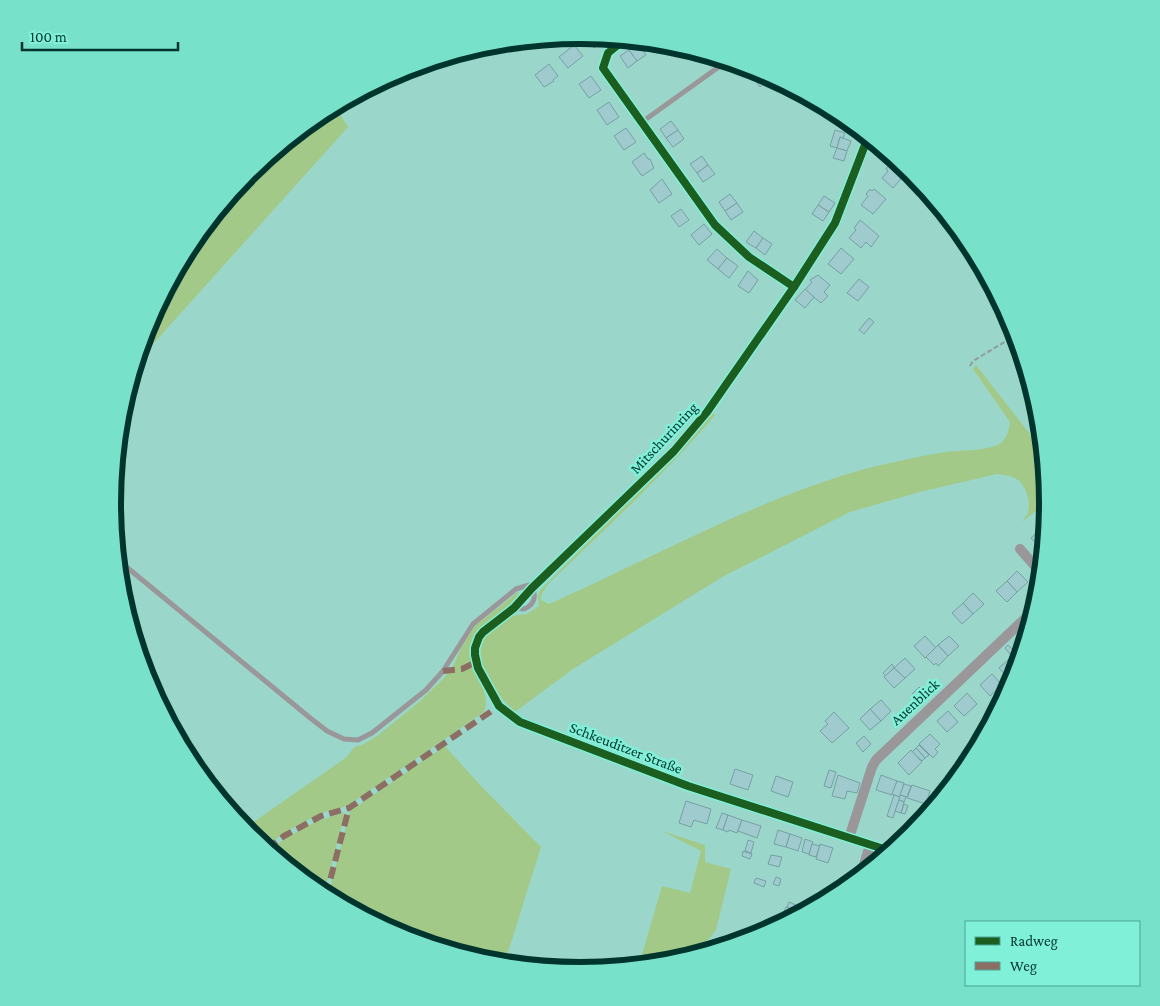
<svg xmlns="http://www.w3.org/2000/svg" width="1160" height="1006" font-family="'Crimson Pro',serif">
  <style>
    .green { fill: #a3c989 }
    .building { fill: #9fcace; stroke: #75a1a5 }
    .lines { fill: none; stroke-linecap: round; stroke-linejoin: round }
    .path { stroke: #8e9c9a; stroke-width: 2; stroke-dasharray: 5 2.5; stroke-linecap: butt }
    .service { stroke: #999799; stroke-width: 5 }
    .minor { stroke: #999799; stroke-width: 10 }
    .quiet { stroke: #8d6e63; stroke-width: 6; stroke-dasharray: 12 6; stroke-linecap: butt }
    .cycleway-casing { stroke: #81f0d8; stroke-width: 11 }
    .cycleway { stroke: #1b5e20; stroke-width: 8 }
    .labels { text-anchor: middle; stroke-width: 5; stroke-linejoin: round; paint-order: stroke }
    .street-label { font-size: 15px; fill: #00352d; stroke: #81f0d8 }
    .rim { fill: none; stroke: #00352d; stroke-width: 6 }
  </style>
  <rect width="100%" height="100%" fill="#9ad7ca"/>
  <g class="green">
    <polygon points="335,106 348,127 136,363 148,324 191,243 249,172 320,114"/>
    <path d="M976,365L1037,443L1042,442L1048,501L1022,522L1028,513L1029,502L1026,491L1020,481L1010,476L997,474L920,492L850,512L724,576L573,669L515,712C495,693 474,667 482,638L510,616L527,614L539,606L538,595L541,589L674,456L711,414H716C664,475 604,530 547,585L541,596V600L549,604C655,557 756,499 868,468C894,462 920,456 946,452C959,450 982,451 995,446C1005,443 1009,432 1010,422L973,369Z"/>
    <path d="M518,592L521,596L471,654C472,675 492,690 484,712L347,806L321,813L287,831L265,847L245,828L347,757L354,747L362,745L377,736L419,702L444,678L453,666L461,648L475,626Z"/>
    <polygon points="445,746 480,785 541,847 505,962 511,964 488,962 401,935 328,897 350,811"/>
    <path d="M345,813L324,894L269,850C295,832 313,820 345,813Z"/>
    <polygon points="662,831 705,845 705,862 731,869 716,930 697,954 671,962 639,965 662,886 690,893 701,851"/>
  </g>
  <g class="building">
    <polygon points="586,36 606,38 594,48 585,37"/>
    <polygon points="638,43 646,55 637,61 629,50"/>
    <polygon points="574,45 583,56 568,68 559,57"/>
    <polygon points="629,50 637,61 628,68 620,56"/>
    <polygon points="549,64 558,76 553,80 554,81 544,87 535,75"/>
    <polygon points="748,67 759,71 761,72 753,78 747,69"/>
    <polygon points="761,72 771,78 760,87 753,78"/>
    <polygon points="591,76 601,90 589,98 579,84"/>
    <polygon points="609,102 619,117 607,125 597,110"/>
    <polygon points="671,121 678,130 666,138 660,129"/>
    <polygon points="626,128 636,142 624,150 614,136"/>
    <polygon points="678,130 684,139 673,147 666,138"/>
    <polygon points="835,130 845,133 843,138 840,137 837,148 830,146"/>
    <polygon points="840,137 851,141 847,151 837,148"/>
    <polygon points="837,148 847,151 844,161 833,158"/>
    <polygon points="644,153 648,159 650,159 654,168 642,176 632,162"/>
    <polygon points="702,156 708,165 697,173 690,164"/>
    <polygon points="892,161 906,173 893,188 882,178 888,171 886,169"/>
    <polygon points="708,165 715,174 703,182 697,173"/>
    <polygon points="662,179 672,194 659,203 650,190"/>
    <polygon points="870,189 872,191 874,189 886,199 873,214 861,205 868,196 866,194"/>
    <polygon points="730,194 737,203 725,211 719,202"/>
    <polygon points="824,196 835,203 829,212 818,205"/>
    <polygon points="737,203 743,212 731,220 725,211"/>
    <polygon points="818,205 829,212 823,221 812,214"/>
    <polygon points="681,209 689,220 679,227 671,216"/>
    <polygon points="860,220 879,236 871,247 866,242 861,248 849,238 856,230 854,228"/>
    <polygon points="704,224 712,234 699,245 691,235"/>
    <polygon points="754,231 763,238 756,248 746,242"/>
    <polygon points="763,238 772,244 765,255 756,248"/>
    <polygon points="841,248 854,259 841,274 828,264"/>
    <polygon points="717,249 727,258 718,269 707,260"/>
    <polygon points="727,258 738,266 729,278 718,269"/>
    <polygon points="748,271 758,280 749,293 738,286"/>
    <polygon points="818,275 830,285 824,292 828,296 821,303 805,290 812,282 810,280"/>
    <polygon points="859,279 869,287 858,301 847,293"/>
    <polygon points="805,289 814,297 805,308 795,300"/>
    <polygon points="869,318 874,322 864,334 859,330"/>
    <polygon points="1042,528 1045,531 1044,544 1040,548 1031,538"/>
    <polygon points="1017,571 1028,582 1017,592 1007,581"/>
    <polygon points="1007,581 1017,592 1007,602 996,591"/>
    <polygon points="973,593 984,604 973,614 963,603"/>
    <polygon points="963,603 973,614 962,624 952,613"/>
    <polygon points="925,636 936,648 925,658 914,646"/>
    <polygon points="949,636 959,646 948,656 938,645"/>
    <polygon points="1026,637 1023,648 1019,644"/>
    <polygon points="938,645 948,656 938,666 936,663 934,665 926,657"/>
    <polygon points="1008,645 1014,651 1010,654 1005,648"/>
    <polygon points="905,658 915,669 905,678 894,668"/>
    <polygon points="1010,658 1017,666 1015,672 1009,679 999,668"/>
    <polygon points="892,664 894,668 886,676 883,673"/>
    <polygon points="894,668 905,678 894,688 884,677"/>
    <polygon points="992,674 1002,685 990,696 980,685"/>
    <polygon points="919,687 927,695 919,702 912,694"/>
    <polygon points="967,693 977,704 964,716 954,706"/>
    <polygon points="881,700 891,711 881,721 870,709"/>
    <polygon points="870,709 881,721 870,730 860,719"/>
    <polygon points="948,711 958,722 947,732 937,721"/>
    <polygon points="834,712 849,728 832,743 820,731 828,724 825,721"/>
    <polygon points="930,734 940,744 935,749 938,752 933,758 919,744"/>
    <polygon points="864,736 871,744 863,752 856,743"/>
    <polygon points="919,745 929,755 925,758 916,748"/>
    <polygon points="916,748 925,758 922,761 912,752"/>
    <polygon points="911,750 922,762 909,775 898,763"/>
    <polygon points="735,769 753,775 748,790 730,784"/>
    <polygon points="829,770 836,772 831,788 824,786"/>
    <polygon points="838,775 860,783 857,793 847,791 845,799 832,796"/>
    <polygon points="881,775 897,781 892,795 876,790"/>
    <polygon points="776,776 793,782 788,797 771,791"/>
    <polygon points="897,781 904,783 900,797 892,794"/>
    <polygon points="904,784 911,786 907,797 900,795"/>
    <polygon points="912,785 930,791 926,804 907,798"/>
    <polygon points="894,795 900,797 893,818 887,816"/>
    <polygon points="900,795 906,797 904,802 899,800"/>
    <polygon points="899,800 904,802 901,813 895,811"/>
    <polygon points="686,801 711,809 707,824 694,820 691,827 679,823"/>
    <polygon points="904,804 908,806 905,814 901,813"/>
    <polygon points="722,813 728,815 723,830 716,828"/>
    <polygon points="728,815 742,820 737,833 729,830 728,832 723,830"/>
    <polygon points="742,820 761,826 757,838 738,831"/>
    <polygon points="778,830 790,834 786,847 774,844"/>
    <polygon points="790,834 802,838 798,851 786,847"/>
    <polygon points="805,839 813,842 809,854 802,852"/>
    <polygon points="748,840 754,842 751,853 745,851"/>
    <polygon points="812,844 820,846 816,857 809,855"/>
    <polygon points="820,844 833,848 828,863 816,859"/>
    <polygon points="743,851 752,854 750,859 742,856"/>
    <polygon points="771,855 782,857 779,867 768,864"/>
    <polygon points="776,877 781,879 779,886 773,884"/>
    <polygon points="756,878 766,881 764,887 754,883"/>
    <polygon points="789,902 798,906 796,911 787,907"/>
    <polygon points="798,906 804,909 803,912 801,913 796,911"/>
    <polygon points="786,907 796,911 794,915 791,914 790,917 783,914"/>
  </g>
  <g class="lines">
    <polyline class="path" points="970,366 973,361 1016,335"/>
    <g class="service">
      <polyline points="642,122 727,61"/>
      <path d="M118,560L309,717L327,731L344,739L358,740L372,733L426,690L443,671L473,624L516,589L529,585C538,593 535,605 524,609L514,608"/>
    </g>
    <g class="minor">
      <polyline points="625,39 608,53 603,68 715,225 749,257 794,287"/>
      <polyline points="868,137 835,223 794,287 707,412 674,451 532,588 514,608 483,632 479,637 475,648 475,655 478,668 499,706 520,722 688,786 890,851"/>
      <polyline points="1020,549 1041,573"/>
      <polyline points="849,838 872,767 876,760 1034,610"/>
      <polyline points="861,875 870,845"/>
    </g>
    <g class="quiet">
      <polyline points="443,671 462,669 476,662"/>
      <polyline points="267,849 284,836 321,816 349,808 499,706"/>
      <polyline points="326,896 349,808"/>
    </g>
    <defs>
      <g id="cycleway">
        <polyline points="625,39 608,53 603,68 715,225 749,257 794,287"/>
        <polyline points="868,137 835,223 794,287 707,412 674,451 532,588 514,608 483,632 479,637 475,648 475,655 478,668 499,706 520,722 688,786 890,851"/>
      </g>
    </defs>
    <use href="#cycleway" class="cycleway-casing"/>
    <use href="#cycleway" class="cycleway"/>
  </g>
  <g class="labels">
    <g class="street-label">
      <text transform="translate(664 438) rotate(-47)" y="5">Mitschurinring</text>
      <text transform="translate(915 702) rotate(-43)" y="5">Auenblick</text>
      <text transform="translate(626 748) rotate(21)" y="5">Schkeuditzer Straße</text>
    </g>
  </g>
  <path d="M0 0H1160V1006H0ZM121 503a459 459 0 1 1 918 0a459 459 0 1 1-918 0Z" fill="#77e1ca" fill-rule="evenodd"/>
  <path class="rim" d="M121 503a459 459 0 1 1 918 0a459 459 0 1 1-918 0Z"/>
  <rect x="965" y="921" width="175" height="65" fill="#81f0d8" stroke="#4da594"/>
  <rect x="975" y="937" width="25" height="8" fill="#1b5e20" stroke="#4da594"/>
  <text x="1010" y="946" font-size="15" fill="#00352d">Radweg</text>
  <rect x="975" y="962" width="25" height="8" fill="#8d6e63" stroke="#4da594"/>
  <text x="1010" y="971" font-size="15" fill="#00352d">Weg</text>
  <path d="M22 42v8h156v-8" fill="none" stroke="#00352d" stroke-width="2.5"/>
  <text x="30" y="42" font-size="15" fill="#00352d" stroke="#81f0d8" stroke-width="4" paint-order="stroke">100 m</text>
</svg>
